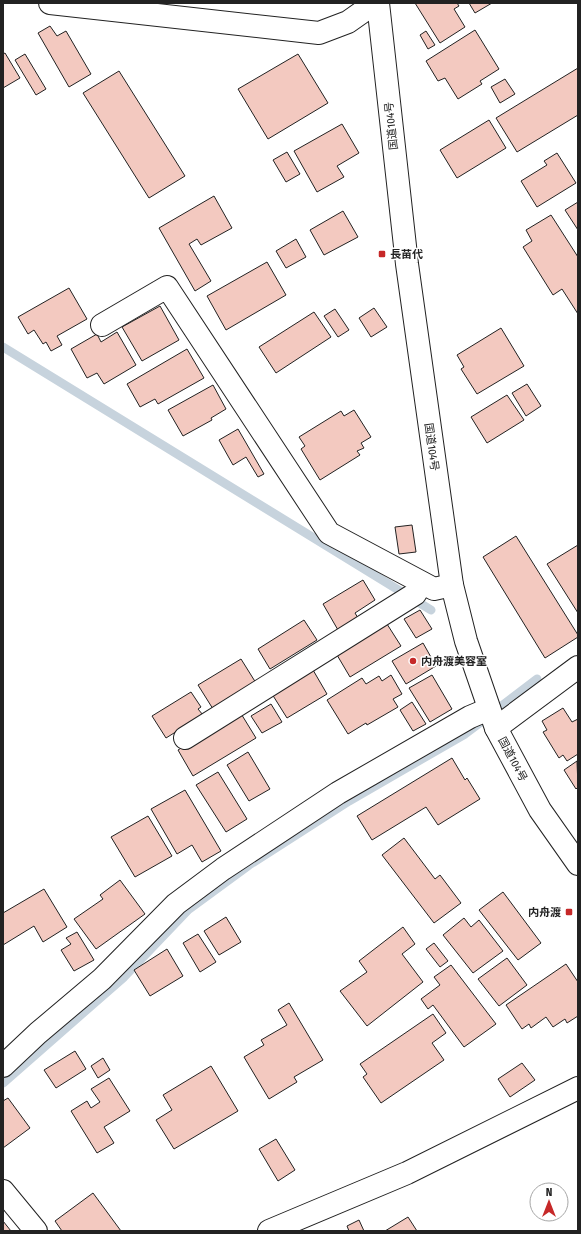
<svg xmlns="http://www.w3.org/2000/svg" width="581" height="1234" font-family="'Fira Sans Condensed','Noto Sans JP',sans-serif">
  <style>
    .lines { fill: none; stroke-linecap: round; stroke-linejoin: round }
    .stream { stroke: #c7d3dd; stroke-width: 9 }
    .building { fill: #f3c9c0; stroke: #222 }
    .minor-casing { stroke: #222; stroke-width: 24 }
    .trunk-casing { stroke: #222; stroke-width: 24 }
    .minor { stroke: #fff; stroke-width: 22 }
    .trunk { stroke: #fff; stroke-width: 22 }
    .poi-dot { fill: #c62828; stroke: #fff; stroke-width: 1.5 }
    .labels { text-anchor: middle; stroke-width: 3; stroke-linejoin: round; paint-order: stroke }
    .street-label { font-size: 11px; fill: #222; stroke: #fff }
    .poi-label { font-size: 11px; font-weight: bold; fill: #222; stroke: #fff; text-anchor: start }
  </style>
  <rect width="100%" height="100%" fill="#fff"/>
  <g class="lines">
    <g class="stream">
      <polyline points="3,347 431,610"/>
      <polyline points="491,714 537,679"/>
      <polyline points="3,1083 124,977 189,909 249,865 349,801 465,734 481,722"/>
    </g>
  </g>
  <g class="building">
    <polygon points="415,3 457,3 459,6 454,9 465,27 440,43"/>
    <polygon points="469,3 492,3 475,13"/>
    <polygon points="50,26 57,36 66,31 91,74 69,87 38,33"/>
    <polygon points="475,30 499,69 480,81 482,84 458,99 445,78 438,81 426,61"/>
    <polygon points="426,31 435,45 428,49 420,35"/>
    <polygon points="5,53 20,78 3,88 3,54"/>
    <polygon points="25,54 46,89 36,95 15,60"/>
    <polygon points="298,54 328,103 268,139 238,89"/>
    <polygon points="578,68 578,115 517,152 496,118"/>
    <polygon points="119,71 185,176 149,198 83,93"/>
    <polygon points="505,79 515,94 500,103 491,87"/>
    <polygon points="489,120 506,148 457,178 440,150"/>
    <polygon points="342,124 359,153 337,166 344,177 317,192 294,151"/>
    <polygon points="287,152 300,174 286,182 273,160"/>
    <polygon points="557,153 576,183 537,207 521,181 547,165 544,161"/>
    <polygon points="214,196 232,228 201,245 197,239 189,244 211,281 195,291 159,228"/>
    <polygon points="578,202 578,230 565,210"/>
    <polygon points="343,211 358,237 324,255 310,230"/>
    <polygon points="551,215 578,257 578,314 562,289 553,295 523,247 532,241 526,230"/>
    <polygon points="296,239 306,257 286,268 276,251"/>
    <polygon points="267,262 286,295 226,330 207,296"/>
    <polygon points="69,288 87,319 57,336 62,345 51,351 46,342 43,344 34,330 28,334 18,317"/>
    <polygon points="160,306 179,340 142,361 122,327"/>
    <polygon points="374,308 387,327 371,337 359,318"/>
    <polygon points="335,309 349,330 338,337 324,316"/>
    <polygon points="314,312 331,337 276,373 259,347"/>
    <polygon points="501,328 524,366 477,394 461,369 464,367 457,355"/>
    <polygon points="117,332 136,365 104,384 97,373 87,378 71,349 97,334 101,342"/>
    <polygon points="187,349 204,378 158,404 155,399 140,407 127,384"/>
    <polygon points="527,384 541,406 526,416 512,393"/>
    <polygon points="213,385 226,409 211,418 212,420 183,436 168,410"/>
    <polygon points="507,395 524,420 487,443 471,417"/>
    <polygon points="354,410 371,437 361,443 364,448 357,451 360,455 320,480 301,449 305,446 299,437 341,411 344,416"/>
    <polygon points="238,429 264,474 258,477 246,457 233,465 219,440"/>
    <polygon points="412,525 416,552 399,554 395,527"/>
    <polygon points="516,536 578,635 578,637 545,658 483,557"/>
    <polygon points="578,545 578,613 547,564"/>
    <polygon points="363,580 375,600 355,613 358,618 338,630 323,604"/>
    <polygon points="420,610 432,629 416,638 404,619"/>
    <polygon points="304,620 317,640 270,669 258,649"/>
    <polygon points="387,624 401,646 350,677 337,655"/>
    <polygon points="423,643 436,666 406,684 392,661"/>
    <polygon points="241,659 256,683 213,709 198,685"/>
    <polygon points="313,670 327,694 287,718 272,694"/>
    <polygon points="391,675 402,694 393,699 398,707 367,725 366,723 348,734 327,700 362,678 366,684 379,676 382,681"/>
    <polygon points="432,675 452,709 430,722 409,688"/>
    <polygon points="191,692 201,707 198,709 203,715 166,738 152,716"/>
    <polygon points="412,702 426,724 413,731 400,710"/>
    <polygon points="271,704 282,722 262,733 251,716"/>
    <polygon points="563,708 572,722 578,719 578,754 567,761 563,755 559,758 543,732 547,730 542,721"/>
    <polygon points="240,712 256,738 193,776 178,750"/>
    <polygon points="248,752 270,789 249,801 227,765"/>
    <polygon points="452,758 465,780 467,778 480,799 438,825 426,807 372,840 357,816"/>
    <polygon points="577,761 578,787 576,789 564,770"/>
    <polygon points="218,772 247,819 226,832 196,785"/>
    <polygon points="185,790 221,851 202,862 192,845 177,854 151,809"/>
    <polygon points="148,816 172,856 135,877 111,837"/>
    <polygon points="404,838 435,879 440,875 461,903 434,923 382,855"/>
    <polygon points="120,880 145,914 96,949 74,919 103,899 100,895"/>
    <polygon points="44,889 67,927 43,942 34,926 3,945 3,913"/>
    <polygon points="503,892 541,943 518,960 479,910"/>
    <polygon points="226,917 241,942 219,955 204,931"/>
    <polygon points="464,918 471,927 479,920 503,951 473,973 443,935"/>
    <polygon points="403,927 415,944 402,954 423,982 367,1026 340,991 367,972 359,961"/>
    <polygon points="77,932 94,960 74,971 61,950 71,944 66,938"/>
    <polygon points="198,934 216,962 200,972 183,943"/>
    <polygon points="434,943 448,961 440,967 426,949"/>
    <polygon points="167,949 183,976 150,996 134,970"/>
    <polygon points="507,958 527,985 499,1006 478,979"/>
    <polygon points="566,964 578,982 578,1016 567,1023 565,1019 553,1027 546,1017 531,1028 529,1024 522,1029 506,1005"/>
    <polygon points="451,965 496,1024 464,1047 433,1005 428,1009 421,999 440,985 434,977"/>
    <polygon points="289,1003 323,1060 294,1077 297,1082 269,1099 244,1057 264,1045 261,1040 287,1025 278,1010"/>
    <polygon points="433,1014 446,1033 432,1043 444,1060 381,1103 363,1077 367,1074 360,1064"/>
    <polygon points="75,1051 86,1069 56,1088 44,1070"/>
    <polygon points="103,1058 110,1070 98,1078 91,1066"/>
    <polygon points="522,1063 535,1080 510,1097 498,1079"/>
    <polygon points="211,1066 238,1111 174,1149 156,1120 172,1110 163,1095"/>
    <polygon points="109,1078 130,1111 104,1127 114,1143 97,1153 71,1111 87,1101 91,1108 100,1102 91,1089"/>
    <polygon points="8,1098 30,1128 3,1148 3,1101"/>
    <polygon points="276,1139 295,1170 278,1181 259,1149"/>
    <polygon points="93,1193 121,1231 62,1231 55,1221"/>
    <polygon points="408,1217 417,1231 385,1231"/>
    <polygon points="359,1220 364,1231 349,1231 347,1226"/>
    <polygon points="3,1221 11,1231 3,1231"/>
  </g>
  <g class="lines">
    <defs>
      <g id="minor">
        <polyline points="50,3 319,33 348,22 375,3"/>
        <polyline points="102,325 167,287 329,533 434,589 452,585"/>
        <polyline points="496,728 578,667"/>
        <polyline points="185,738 415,594 422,583"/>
        <polyline points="3,1066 38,1033 102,979 176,904 223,869 338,793 470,717 489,709"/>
        <polyline points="3,1191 36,1231"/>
        <polyline points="269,1231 407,1173 578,1088"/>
      </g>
      <polyline id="trunk" points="378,3 407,264 452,585 466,641 496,728 540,810 578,864"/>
    </defs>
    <use href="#minor" class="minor-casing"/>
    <use href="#trunk" class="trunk-casing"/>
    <use href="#minor" class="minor"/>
    <use href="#trunk" class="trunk"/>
  </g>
  <g class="poi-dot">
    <rect x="378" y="250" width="8" height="8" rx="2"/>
    <circle cx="413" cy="661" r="4"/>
    <rect x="565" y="908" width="8" height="8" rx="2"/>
  </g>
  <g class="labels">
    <g class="street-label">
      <text transform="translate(391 126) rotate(-96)" y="4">国道104号</text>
      <text transform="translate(432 447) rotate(82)" y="4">国道104号</text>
      <text transform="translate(513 759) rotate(62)" y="4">国道104号</text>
    </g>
    <g class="poi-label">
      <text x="390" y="258">長苗代</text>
      <text x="421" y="665">内舟渡美容室</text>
      <text x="561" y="916" text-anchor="end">内舟渡</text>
    </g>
  </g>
  <rect width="581" height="1234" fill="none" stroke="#222222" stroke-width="8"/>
  <g transform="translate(549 1202)"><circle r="19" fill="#ffffff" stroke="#a7a7a7"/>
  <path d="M0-3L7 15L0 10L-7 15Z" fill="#c62828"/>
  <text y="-6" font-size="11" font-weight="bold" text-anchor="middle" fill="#222222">N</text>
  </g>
</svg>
